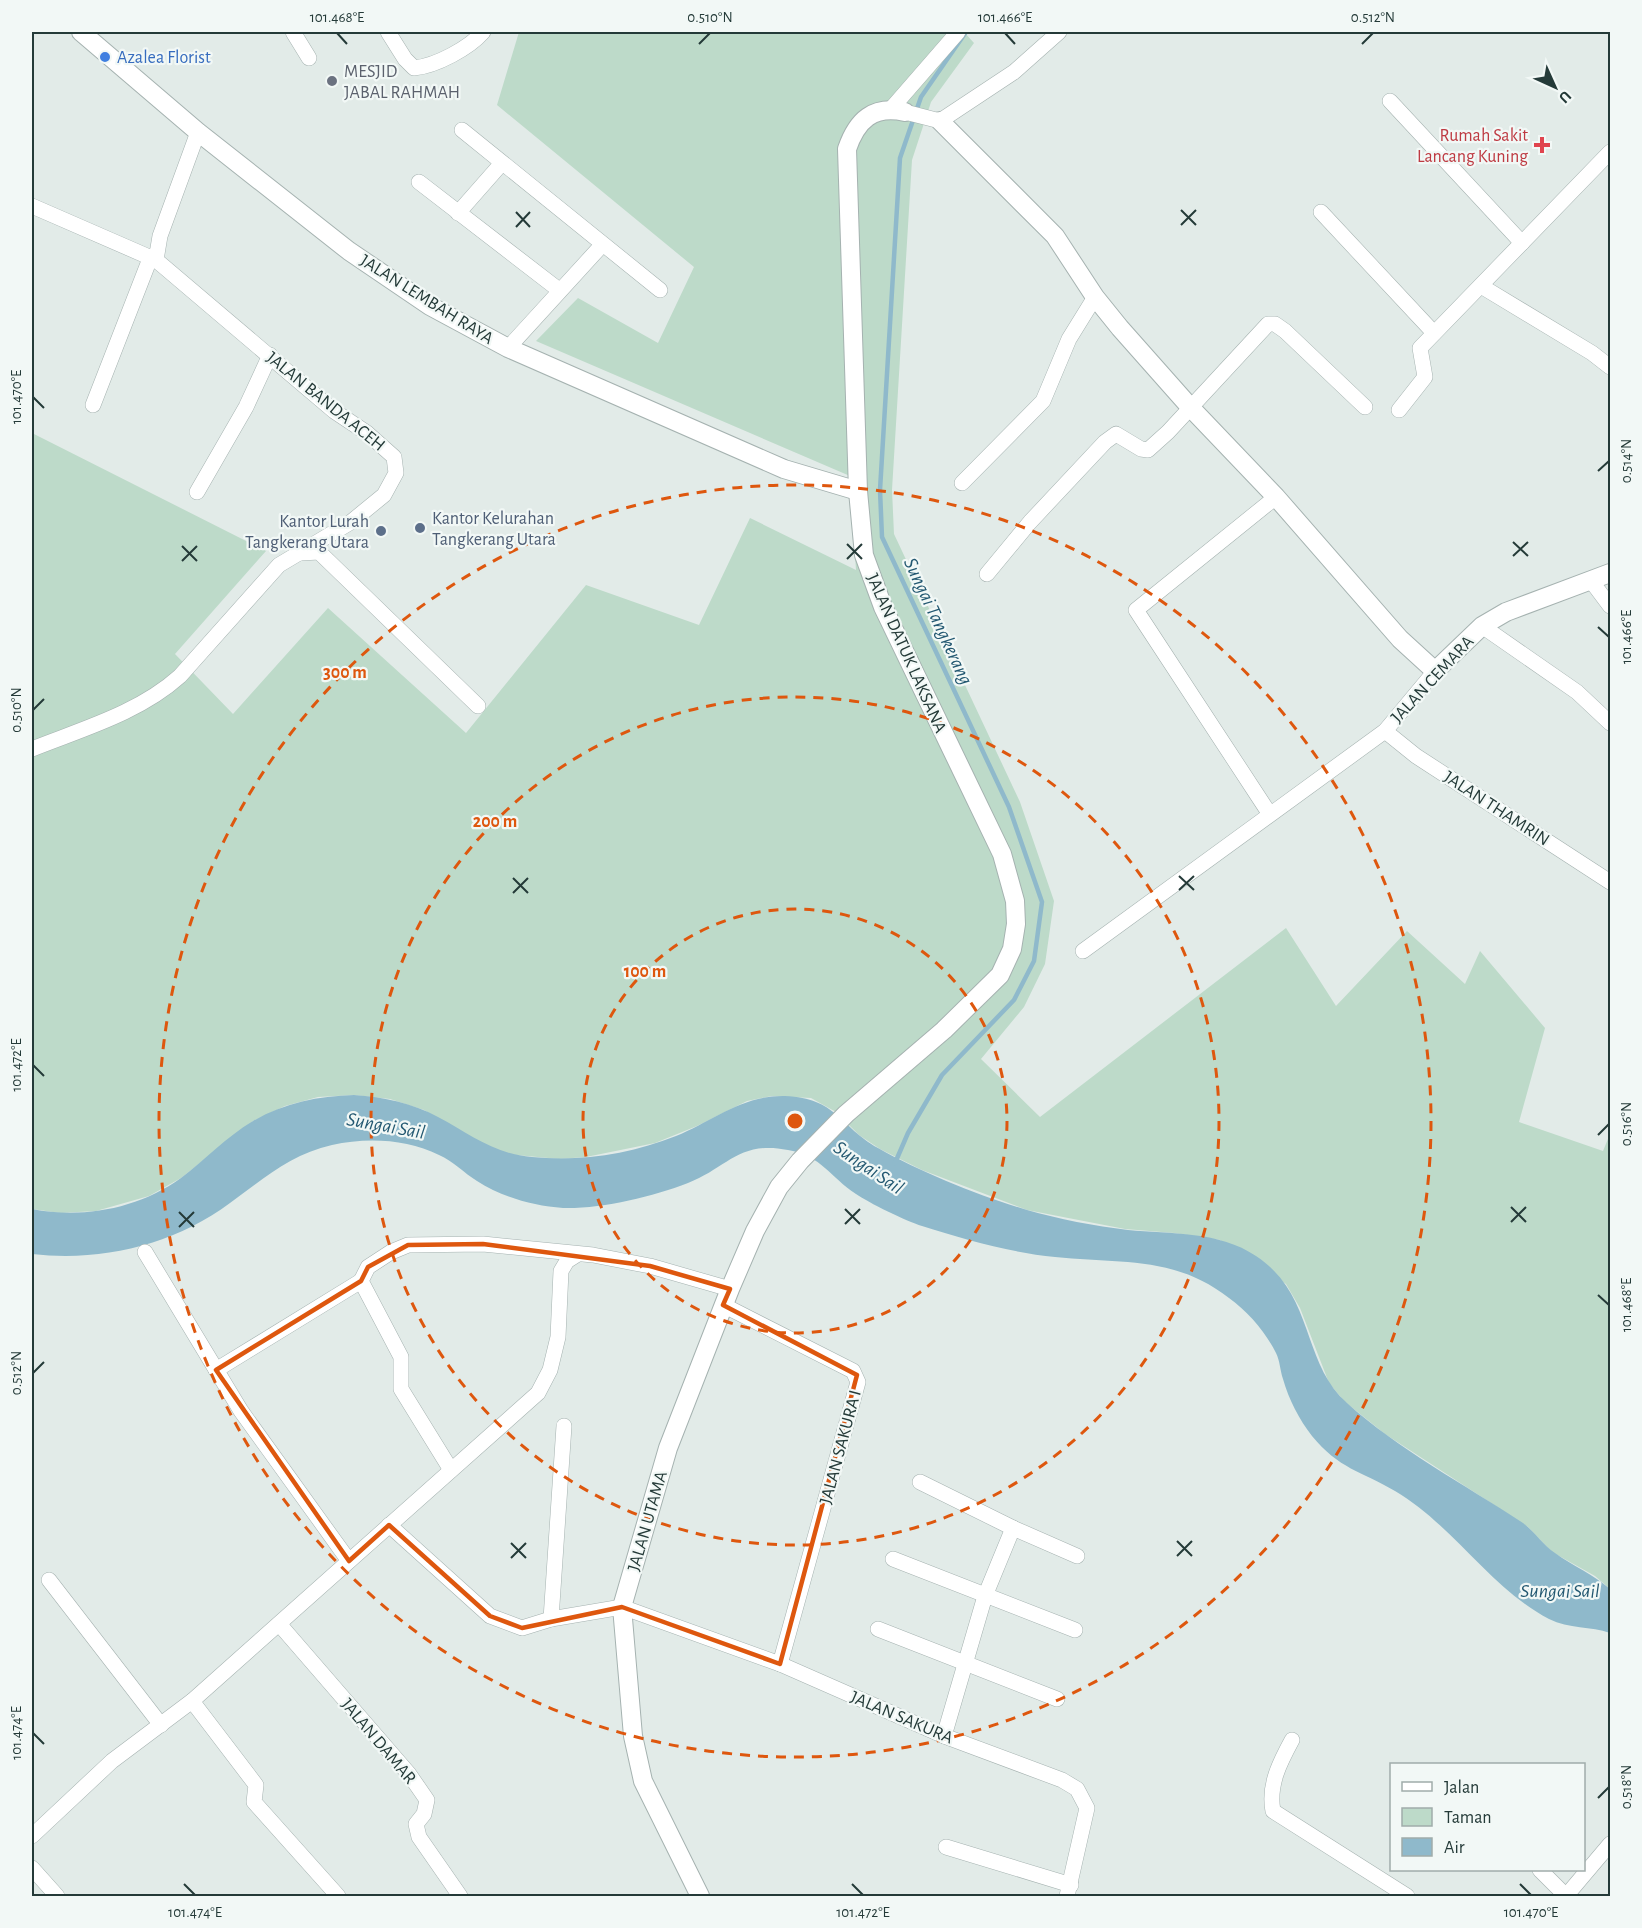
<svg xmlns="http://www.w3.org/2000/svg" width="1642" height="1928" font-family="'Alegreya Sans',sans-serif">
  <style>
    .green { fill: #bddac9 }
    .water { fill: #8fb9cb }
    .lines { fill: none; stroke-linecap: round; stroke-linejoin: round }
    .stream { stroke: #8fb9cb; stroke-width: 4.5 }
    .minor-casing { stroke: #a5b2b0; stroke-width: 16 }
    .tertiary-casing { stroke: #a5b2b0; stroke-width: 20 }
    .minor { stroke: #fff; stroke-width: 15 }
    .tertiary { stroke: #fff; stroke-width: 18 }
    .marked { fill: none; stroke: #de570e; stroke-width: 4.5; stroke-linejoin: round }
    .ticks { fill: none; stroke: #243a38; stroke-width: 2 }
    .ring { fill: none; stroke: #de570e; stroke-width: 3; stroke-dasharray: 10 8 }
    .shop-dot { fill: #3f7fe0; stroke: #f2f8f6; stroke-width: 2 }
    .worship-dot { fill: #6b7280; stroke: #f2f8f6; stroke-width: 2 }
    .health-dot { fill: #e0444e; stroke: #f2f8f6; stroke-width: 2 }
    .service-dot { fill: #5c6f8a; stroke: #f2f8f6; stroke-width: 2 }
    .labels { text-anchor: middle; stroke-width: 4.5; stroke-linejoin: round; paint-order: stroke }
    .shop-label { font-size: 18px; fill: #366cbe; stroke: #f2f8f6; text-anchor: start }
    .worship-label { font-size: 18px; fill: #5b616d; stroke: #f2f8f6; text-anchor: start }
    .health-label { font-size: 18px; fill: #be3a42; stroke: #f2f8f6; text-anchor: end }
    .street-label { font-size: 18px; fill: #243a38; stroke: #f2f8f6 }
    .service-label { font-size: 18px; fill: #4e5e75; stroke: #f2f8f6; text-anchor: start }
    .water-label { font-size: 20px; font-style: italic; fill: #235871; stroke: #f2f8f6 }
    .centre { fill: #de570e; stroke: #f2f8f6; stroke-width: 3 }
    .ring-label { font-size: 18px; text-anchor: middle; font-weight: bold; fill: #de570e; stroke: #f2f8f6; stroke-width: 4.5; stroke-linejoin: round; paint-order: stroke }
    .neatline { fill: none; stroke: #243a38; stroke-width: 2 }
    .ticks-label { font-size: 15px; text-anchor: middle; fill: #243a38 }
  </style>
  <rect width="100%" height="100%" fill="#e2ebe8"/>
  <polygon class="green" points="519,32 964,32 974,43 931,102 912,160 892,490 894,534 1020,802 1054,901 1045,964 1024,1007 981,1059 1040,1117 1286,928 1336,1006 1407,931 1465,984 1480,951 1545,1028 1519,1122 1603,1151 1610,1134 1610,1589 1595,1576 1552,1552 1528,1527 1385,1434 1344,1401 1329,1383 1300,1308 1286,1284 1220,1240 1174,1233 1125,1229 1027,1210 922,1170 880,1149 859,1135 836,1112 811,1098 772,1096 747,1101 697,1126 655,1143 586,1157 559,1159 505,1154 476,1141 424,1110 390,1099 354,1095 318,1097 285,1106 253,1121 181,1178 149,1196 96,1211 60,1213 32,1209 32,433 266,551 175,654 233,714 328,608 466,733 586,585 699,625 750,518 856,570 850,476 536,341 578,298 658,343 694,267 497,105"/>
  <path class="water" d="M354,1095C384,1097 412,1103 438,1117C470,1134 494,1154 532,1157C580,1162 631,1154 676,1136C713,1121 742,1095 785,1096C837,1098 839,1126 878,1148C920,1172 980,1196 1027,1210C1058,1219 1095,1226 1128,1230C1171,1234 1219,1231 1256,1256C1315,1295 1301,1362 1347,1403C1399,1450 1464,1484 1523,1523C1535,1532 1543,1545 1555,1553C1573,1566 1593,1574 1610,1589V1633C1591,1626 1569,1629 1549,1619C1491,1589 1453,1525 1395,1491C1361,1471 1339,1469 1312,1436C1299,1419 1289,1400 1283,1379C1280,1370 1280,1361 1276,1353C1265,1331 1248,1312 1229,1298C1174,1255 1119,1264 1055,1257C1012,1253 963,1239 922,1226C906,1221 869,1203 856,1194C830,1177 822,1156 788,1150C739,1140 727,1168 688,1183C652,1197 601,1209 563,1208C533,1206 502,1197 477,1181C464,1173 453,1161 439,1155C407,1139 367,1137 332,1145C291,1154 263,1179 230,1203C173,1245 102,1262 32,1254V1209C82,1219 138,1209 181,1178C205,1160 226,1137 253,1121C284,1103 318,1096 354,1095Z"/>
  <g class="lines">
    <polyline class="stream" points="895,1163 908,1133 942,1075 1014,1000 1034,961 1042,902 1009,807 882,537 880,490 900,158 921,97 966,32"/>
    <defs>
      <g id="minor">
        <polyline points="293,32 309,58"/>
        <path d="M388,32L405,59L414,68C436,66 469,48 483,32"/>
        <polyline points="1390,101 1522,243"/>
        <polyline points="891,109 958,32"/>
        <polyline points="905,112 940,121 1014,72 1059,32"/>
        <polyline points="462,130 660,290"/>
        <polyline points="419,182 559,290"/>
        <polyline points="32,206 156,260"/>
        <polyline points="1321,212 1434,333"/>
        <polyline points="458,213 502,163"/>
        <polyline points="1481,286 1592,353 1610,367"/>
        <polyline points="508,348 602,245"/>
        <polyline points="93,405 151,256"/>
        <polyline points="1399,410 1425,377 1420,348 1610,152"/>
        <polyline points="962,483 1043,401 1069,339 1095,297"/>
        <polyline points="197,492 246,407 270,355"/>
        <polyline points="301,553 319,552 478,706"/>
        <polyline points="987,574 1030,522 1105,442 1116,434 1141,449 1148,450 1168,432 1268,324 1275,324 1285,331 1365,407"/>
        <polyline points="1592,582 1610,606"/>
        <polyline points="1482,626 1577,692 1610,723"/>
        <polyline points="1385,731 1416,756 1610,882"/>
        <path d="M32,749C82,729 139,713 180,676L279,565L351,522L384,495L396,473L394,457L367,433L334,411L156,260L160,236L198,132"/>
        <polyline points="1269,813 1136,610 1276,497"/>
        <polyline points="1083,951 1385,731 1435,671"/>
        <polyline points="145,1252 241,1411 349,1561"/>
        <polyline points="723,1305 853,1371 858,1382 780,1664"/>
        <polyline points="216,1370 361,1281"/>
        <polyline points="451,1470 401,1389 401,1357 361,1281 368,1267 391,1252 408,1245 483,1244 593,1255 650,1266 730,1289"/>
        <polyline points="920,1482 1013,1528"/>
        <polyline points="389,1525 490,1616 522,1628 551,1619 622,1607 780,1664 944,1736 1062,1780 1077,1789 1087,1808 1067,1896"/>
        <polyline points="893,1559 1075,1630"/>
        <polyline points="49,1580 161,1725"/>
        <polyline points="551,1619 564,1426"/>
        <polyline points="280,1625 409,1774 427,1800 424,1814 416,1824 419,1837 460,1896"/>
        <polyline points="878,1629 1057,1699"/>
        <polyline points="192,1701 256,1785 254,1802 338,1896"/>
        <polyline points="944,1736 985,1596 1013,1528 1077,1556"/>
        <path d="M1292,1740C1280,1762 1268,1785 1273,1811L1407,1896"/>
        <polyline points="32,1836 112,1761 192,1701 538,1393 550,1370 558,1337 561,1271 567,1261 578,1254"/>
        <polyline points="946,1847 1071,1885"/>
        <polyline points="32,1868 57,1896"/>
        <polyline points="1540,1870 1566,1896"/>
        <polyline points="1566,1896 1610,1844"/>
      </g>
      <g id="tertiary">
        <polyline points="81,32 198,132 349,251 430,306 508,348 784,469 858,491"/>
        <polyline points="940,121 1055,236 1095,297 1120,328 1190,407 1276,497 1400,639 1435,671 1482,626 1506,612 1610,573"/>
        <path d="M700,1896L643,1781L633,1736L622,1607L668,1448L730,1289L755,1231L779,1187L800,1161L846,1114L944,1030L1000,975L1012,949L1016,924L1015,901L1002,854L883,607L864,555L858,491L847,149C857,120 873,105 905,112"/>
      </g>
    </defs>
    <use href="#minor" class="minor-casing"/>
    <use href="#tertiary" class="tertiary-casing"/>
    <use href="#minor" class="minor"/>
    <use href="#tertiary" class="tertiary"/>
  </g>
  <path class="marked" d="M483,1244L650,1266L730,1289L723,1305L857,1375L780,1664L622,1607L522,1628L490,1616L389,1525L349,1561L216,1370L361,1281L368,1267L408,1245Z"/>
  <path class="ticks" d="M337,33L347,44M1005,33L1015,44M699,44L710,33M1362,44L1373,33M1181,210L1196,225M516,212L530,227M1181,225L1196,210M516,227L530,212M33,397L44,408M1598,471L1609,461M1513,542L1528,556M847,544L862,559M182,546L197,561M1513,556L1528,542M847,559L862,544M182,561L197,546M1598,627L1609,637M33,710L44,699M1179,876L1194,890M513,878L528,893M1179,890L1194,876M513,893L528,878M33,1065L44,1076M1598,1135L1609,1124M1511,1207L1526,1222M845,1209L860,1224M179,1212L194,1227M1511,1222L1526,1207M845,1224L860,1209M179,1227L194,1212M1598,1295L1609,1305M33,1373L44,1362M1177,1541L1192,1556M511,1543L526,1558M1177,1556L1192,1541M511,1558L526,1543M33,1733L44,1744M1598,1798L1609,1787M184,1884L195,1895M852,1884L863,1895M1520,1884L1531,1895"/>
  <g class="ring">
    <circle cx="795" cy="1121" r="212"/>
    <circle cx="795" cy="1121" r="424"/>
    <circle cx="795" cy="1121" r="636"/>
  </g>
  <circle class="shop-dot" cx="105" cy="57" r="6"/>
  <circle class="worship-dot" cx="332" cy="81" r="6"/>
  <path class="health-dot" d="M1539 136h6v6h6v6h-6v6h-6v-6h-6v-6h6z"/>
  <g class="service-dot">
    <circle cx="420" cy="528" r="6"/>
    <circle cx="381" cy="531" r="6"/>
  </g>
  <g class="labels">
    <g class="shop-label">
      <text x="117" y="63">Azalea Florist</text>
    </g>
    <g class="worship-label">
      <text x="344" y="77">MESJID<tspan x="344" dy="21">JABAL RAHMAH</tspan></text>
    </g>
    <g class="health-label">
      <text x="1528" y="141">Rumah Sakit<tspan x="1528" dy="21">Lancang Kuning</tspan></text>
    </g>
    <g class="street-label">
      <text transform="translate(427 299) rotate(32)" y="6">JALAN LEMBAH RAYA</text>
      <text transform="translate(326 401) rotate(39)" y="6">JALAN BANDA ACEH</text>
      <text transform="translate(907 653) rotate(66)" y="6">JALAN DATUK LAKSANA</text>
      <text transform="translate(1432 679) rotate(-47)" y="6">JALAN CEMARA</text>
      <text transform="translate(1497 808) rotate(33)" y="6">JALAN THAMRIN</text>
      <text transform="translate(840 1447) rotate(-75)" y="6">JALAN SAKURA I</text>
      <text transform="translate(647 1521) rotate(-74)" y="6">JALAN UTAMA</text>
      <text transform="translate(902 1717) rotate(23)" y="6">JALAN SAKURA</text>
      <text transform="translate(379 1741) rotate(50)" y="6">JALAN DAMAR</text>
    </g>
    <g class="service-label">
      <text x="432" y="524">Kantor Kelurahan<tspan x="432" dy="21">Tangkerang Utara</tspan></text>
      <text x="369" y="527" text-anchor="end">Kantor Lurah<tspan x="369" dy="21">Tangkerang Utara</tspan></text>
    </g>
    <g class="water-label">
      <text transform="translate(939 621) rotate(65)" y="7">Sungai Tangkerang</text>
      <text transform="translate(386 1125) rotate(10)" y="7">Sungai Sail</text>
      <text transform="translate(869 1167) rotate(34)" y="7">Sungai Sail</text>
      <text x="1560" y="1597">Sungai Sail</text>
    </g>
  </g>
  <circle cx="795" cy="1121" r="9" class="centre"/>
  <g class="ring-label">
    <text x="345" y="678">300 m</text>
    <text x="495" y="827">200 m</text>
    <text x="645" y="977">100 m</text>
  </g>
  <rect width="1642" height="1928" fill="none" stroke="#f2f8f6" stroke-width="66"/>
  <rect x="1390" y="1763" width="195" height="108" fill="#f2f8f6" stroke="#a0acaa" stroke-width="1.5"/>
  <rect x="1402" y="1782" width="30" height="9" fill="#ffffff" stroke="#a0acaa" stroke-width="1.5"/>
  <text x="1444" y="1793" font-size="18" fill="#243a38">Jalan</text>
  <rect x="1402" y="1808" width="30" height="18" fill="#bddac9" stroke="#a0acaa" stroke-width="1.5"/>
  <text x="1444" y="1823" font-size="18" fill="#243a38">Taman</text>
  <rect x="1402" y="1838" width="30" height="18" fill="#8fb9cb" stroke="#a0acaa" stroke-width="1.5"/>
  <text x="1444" y="1853" font-size="18" fill="#243a38">Air</text>
  <g transform="translate(1555 87) rotate(135)" stroke="#f2f8f6" stroke-width="4.5" paint-order="stroke">
  <path d="M0-4.5L10 22L0 15L-10 22Z" fill="#243a38"/>
  <text y="-9" font-size="16" font-weight="bold" text-anchor="middle" fill="#243a38">U</text>
  </g>
  <rect x="33" y="33" width="1576" height="1862" class="neatline"/>
  <g class="ticks-label">
    <text x="337" y="22">101.468°E</text>
    <text x="710" y="22">0.510°N</text>
    <text x="1005" y="22">101.466°E</text>
    <text x="1373" y="22">0.512°N</text>
    <text transform="translate(16 397) rotate(-90)" y="5">101.470°E</text>
    <text transform="translate(1626 461) rotate(-90)" y="5">0.514°N</text>
    <text transform="translate(1626 637) rotate(-90)" y="5">101.466°E</text>
    <text transform="translate(16 710) rotate(-90)" y="5">0.510°N</text>
    <text transform="translate(16 1065) rotate(-90)" y="5">101.472°E</text>
    <text transform="translate(1626 1124) rotate(-90)" y="5">0.516°N</text>
    <text transform="translate(1626 1305) rotate(-90)" y="5">101.468°E</text>
    <text transform="translate(16 1373) rotate(-90)" y="5">0.512°N</text>
    <text transform="translate(16 1733) rotate(-90)" y="5">101.474°E</text>
    <text transform="translate(1626 1787) rotate(-90)" y="5">0.518°N</text>
    <text x="195" y="1917">101.474°E</text>
    <text x="863" y="1917">101.472°E</text>
    <text x="1531" y="1917">101.470°E</text>
  </g>
</svg>
